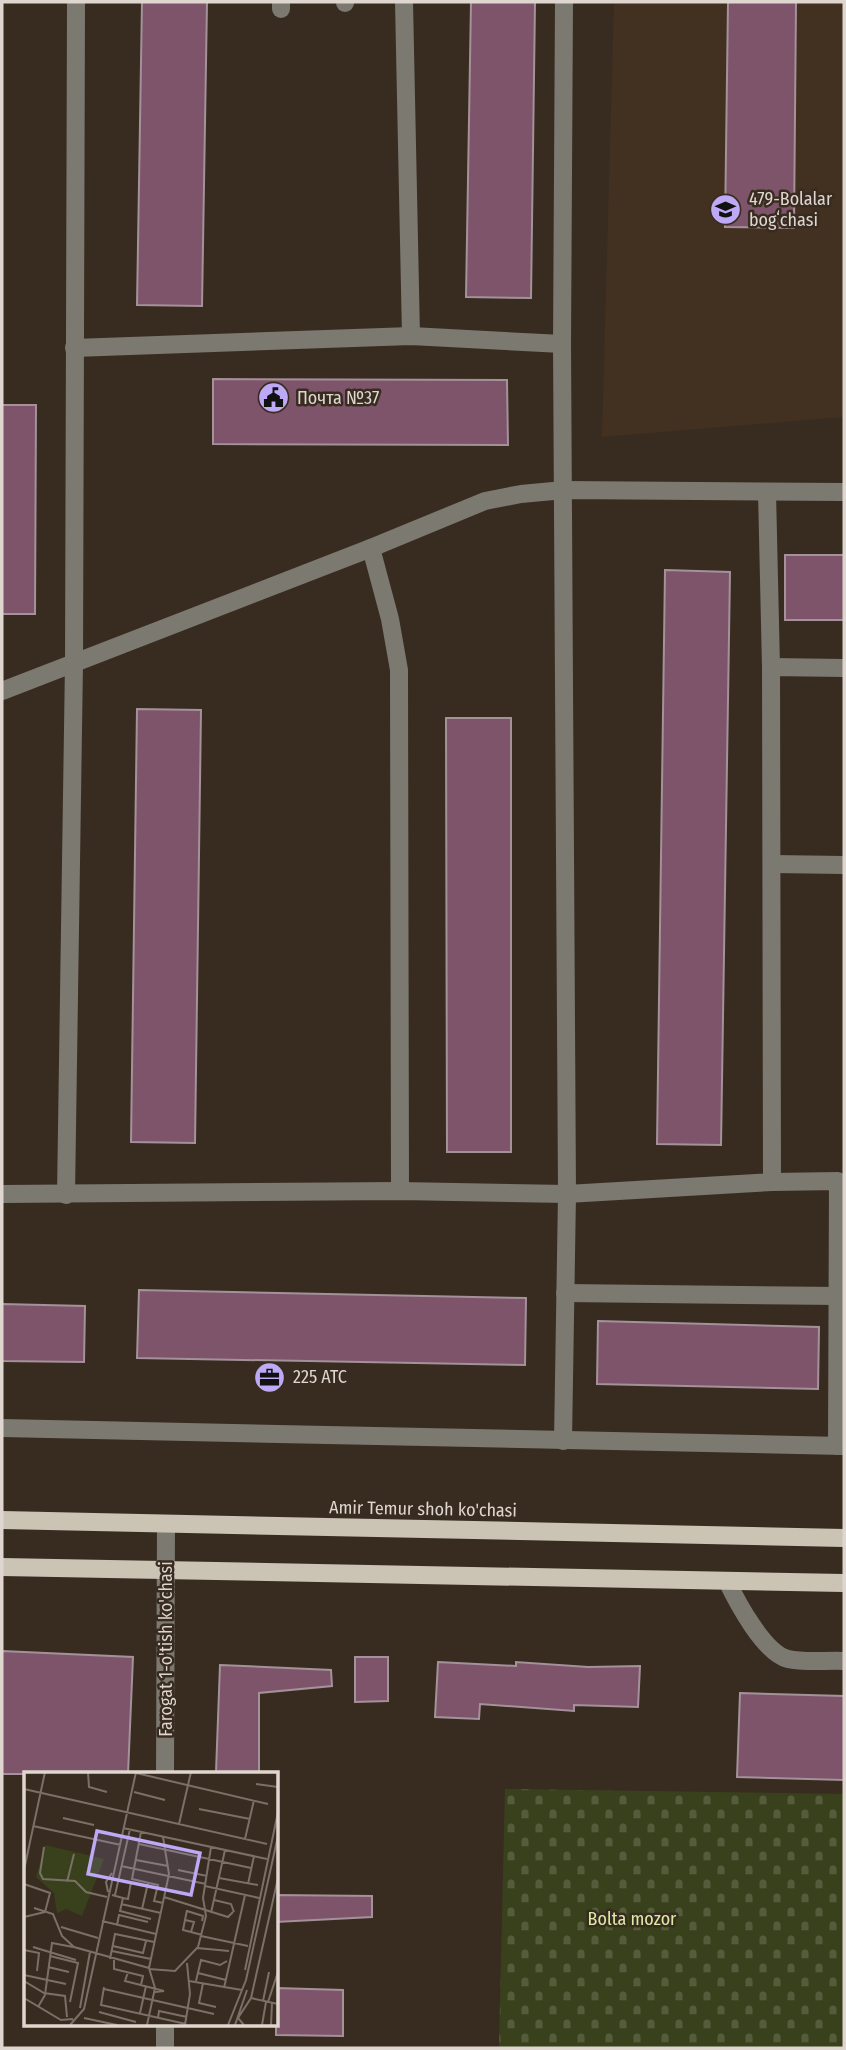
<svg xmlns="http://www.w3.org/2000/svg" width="846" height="2050" font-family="'Fira Sans Condensed',sans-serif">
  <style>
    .built { fill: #423121 }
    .cemetery { fill: url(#cemetery-stones) }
    .building { fill: #7e546a; stroke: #a4919a; stroke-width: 2 }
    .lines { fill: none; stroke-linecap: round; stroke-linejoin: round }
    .minor { stroke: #7c7971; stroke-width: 18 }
    .major { stroke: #cbc3b4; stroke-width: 18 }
    .labels { text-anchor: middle; stroke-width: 5; stroke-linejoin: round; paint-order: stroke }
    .poi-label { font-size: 18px; fill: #dfd6cf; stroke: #382c21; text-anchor: start }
    .street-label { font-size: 18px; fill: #dfd6cf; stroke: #382c21 }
    .park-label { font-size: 18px; fill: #daeca4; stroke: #382c21 }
    .inset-road { fill: none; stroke: #7b7067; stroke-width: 2 }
    .view { fill: #bda9f5; fill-opacity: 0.15; stroke: #bda9f5; stroke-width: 3.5 }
    .inset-edge { fill: none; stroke: #dfd6cf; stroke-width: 3.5 }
  </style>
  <defs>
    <pattern id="cemetery-stones" width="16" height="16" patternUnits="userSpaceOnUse" patternTransform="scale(1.75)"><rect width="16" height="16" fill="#39411c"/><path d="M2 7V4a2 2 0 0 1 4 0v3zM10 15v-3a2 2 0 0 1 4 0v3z" fill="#555c3c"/></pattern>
  </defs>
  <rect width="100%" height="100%" fill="#382c21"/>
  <polygon class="built" points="614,2 844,2 844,417 602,437"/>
  <polygon class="cemetery" points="505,1789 844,1794 844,2048 499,2048"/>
  <g class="building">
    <polygon points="142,2 207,2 202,306 137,305"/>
    <polygon points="471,2 535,2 531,298 466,297"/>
    <polygon points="728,2 796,2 794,228 725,227"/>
    <polygon points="213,379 507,380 508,445 213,444"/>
    <polygon points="2,405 36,405 35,614 2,614"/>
    <rect x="785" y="555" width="59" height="65"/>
    <polygon points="665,570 730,572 721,1145 657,1144"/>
    <polygon points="137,709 201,710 195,1143 131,1142"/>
    <polygon points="446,718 511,718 511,1152 447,1152"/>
    <polygon points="139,1290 526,1298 525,1365 137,1358"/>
    <polygon points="2,1304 85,1306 84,1362 2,1361"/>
    <polygon points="598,1321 819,1327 818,1389 597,1384"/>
    <polygon points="2,1651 133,1657 128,1774 2,1774"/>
    <polygon points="355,1657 388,1657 388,1701 355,1702"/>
    <polygon points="438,1662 516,1666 516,1662 588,1667 640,1666 638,1707 574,1705 574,1711 480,1704 479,1719 435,1717"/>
    <polygon points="220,1665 331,1670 332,1686 259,1693 259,1772 216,1772"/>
    <polygon points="740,1693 844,1696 844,1780 737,1777"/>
    <polygon points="276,1895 372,1896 372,1917 276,1922"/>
    <polygon points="276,1988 343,1990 343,2036 276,2035"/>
  </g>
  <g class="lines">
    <g class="minor">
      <polyline points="345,2 345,3"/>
      <polyline points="404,2 411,336"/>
      <polyline points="281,9 281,2"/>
      <polyline points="74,348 411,336 562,344"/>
      <polyline points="767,492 771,667"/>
      <polyline points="371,548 390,619 399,670 400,1191"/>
      <polyline points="2,691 371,548 485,501 521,494 564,490 844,492"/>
      <polyline points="772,864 844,865"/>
      <polyline points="772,1182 838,1181 837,1446"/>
      <polyline points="2,1194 400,1191 567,1194 772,1182 771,667 844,668"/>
      <polyline points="66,1195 74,663 76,2"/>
      <polyline points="565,1293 838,1296"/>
      <polyline points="2,1428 844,1446"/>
      <polyline points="563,1441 567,1194 562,344 564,2"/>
      <path d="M727,1581C737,1602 764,1653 788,1659C805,1663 827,1660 844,1661"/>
      <polyline points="165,1773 166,1524"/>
      <polyline points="165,2048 165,2024"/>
    </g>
    <g class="major">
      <polyline points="2,1520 844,1538"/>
      <polyline points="2,1567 844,1583"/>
    </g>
  </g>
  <defs>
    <symbol id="school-disc" viewBox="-11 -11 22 22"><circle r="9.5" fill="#bda9f5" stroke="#382c21"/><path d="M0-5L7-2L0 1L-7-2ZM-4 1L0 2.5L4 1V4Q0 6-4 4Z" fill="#111"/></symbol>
    <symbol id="civic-disc" viewBox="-11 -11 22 22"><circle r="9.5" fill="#bda9f5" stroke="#382c21"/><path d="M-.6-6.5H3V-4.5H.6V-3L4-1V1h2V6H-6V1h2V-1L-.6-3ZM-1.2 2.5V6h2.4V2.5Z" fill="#111"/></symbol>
    <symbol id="office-disc" viewBox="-11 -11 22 22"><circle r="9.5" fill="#bda9f5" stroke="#382c21"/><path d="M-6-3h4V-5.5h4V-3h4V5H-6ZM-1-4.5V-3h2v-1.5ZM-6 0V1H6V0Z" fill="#111"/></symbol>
  </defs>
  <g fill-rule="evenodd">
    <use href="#school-disc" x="708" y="192" width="35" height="35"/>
    <use href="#civic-disc" x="256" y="380" width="35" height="35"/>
    <use href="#office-disc" x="252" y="1360" width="35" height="35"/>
  </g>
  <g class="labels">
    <g class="poi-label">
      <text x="749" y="205">479-Bolalar<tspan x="749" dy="21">bogʻchasi</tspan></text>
      <text x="297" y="404">Почта №37</text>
      <text x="293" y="1383">225 АТС</text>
    </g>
    <g class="street-label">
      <text transform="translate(423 1509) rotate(1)" y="6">Amir Temur shoh ko'chasi</text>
      <text transform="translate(166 1649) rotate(-90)" y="6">Farogat 1-o'tish ko'chasi</text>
    </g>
    <g class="park-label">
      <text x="632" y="1925">Bolta mozor</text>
    </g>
  </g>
  <g transform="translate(24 1772)">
    <rect width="254" height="254" fill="#382c21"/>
    <path d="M21,73L80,87L58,144L42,137L33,141L30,121L12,105Z" fill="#39411c"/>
    <path class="inset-road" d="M64,0L65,15L83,20M112,1L244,32M232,12L254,15M0,17L243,72M110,20L141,28M175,37L226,47M39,46L70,53M155,52L167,0M9,54L97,73M99,56L243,87M117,60L108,107L134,113L130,129L139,131M221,67L230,28M115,72L227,96M20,75L16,101L19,107L51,109L62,120L83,125M112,88L144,94M97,94L182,112M0,98L21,0M154,98L183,104M195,106L234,113M43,110L50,82M0,112L26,121L21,140M224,112L230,84M181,114L235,126M84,120L82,110L88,101M88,123L99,126L96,139L127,147M91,123L106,57M140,125L204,145L209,140M99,126L104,127L107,110M190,128L207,132L210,140M97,132L137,141M10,136L29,142L38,164L50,175L125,196M118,137L124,111M163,138L159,158L167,160M163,139L179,144L178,149M187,141L201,78M0,145L21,140M161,148L170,150L167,160L178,163M78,149L132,162M93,153L95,143L124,150M37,155L74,166M177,164L224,174M89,174L119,181L122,169M9,175L52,188M173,176L205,179M0,178L15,181L13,199M88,179L127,187M26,184L54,191L46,230M86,187L91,162L130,170M90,188V197L119,204L117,213M24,195L45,200M125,197L151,199L174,175L182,144L179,126L187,75M221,198L254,40M104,200L101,209L140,219L131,220M174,201L202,208M0,203L42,212M0,209L20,221L41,224L43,245M165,209L218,218M172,209L177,188L196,193L203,189M179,211L175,231L192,235M80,215L77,233L162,252M200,216L221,123M80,217L190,242M0,226L37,248L49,247M227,226L254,232M239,229L245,200M244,230L254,200M14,235L21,223L28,171L49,175M56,236L66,180M75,240L112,250M116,241L122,214M60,246L93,253M134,246L135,239L163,245M46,253L60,237L112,0M123,253L131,216L125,196L145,102L139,65M161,253L166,222L163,191M204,253L222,208L254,64M211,253L223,218M220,253L214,246L227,226L254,106M238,253L242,230M247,253L248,231"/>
    <path class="view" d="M73,59L176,81L167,123L64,102Z"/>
    <rect width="254" height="254" class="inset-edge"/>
  </g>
  <rect width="846" height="2050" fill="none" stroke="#dfd6cf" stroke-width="7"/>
</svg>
